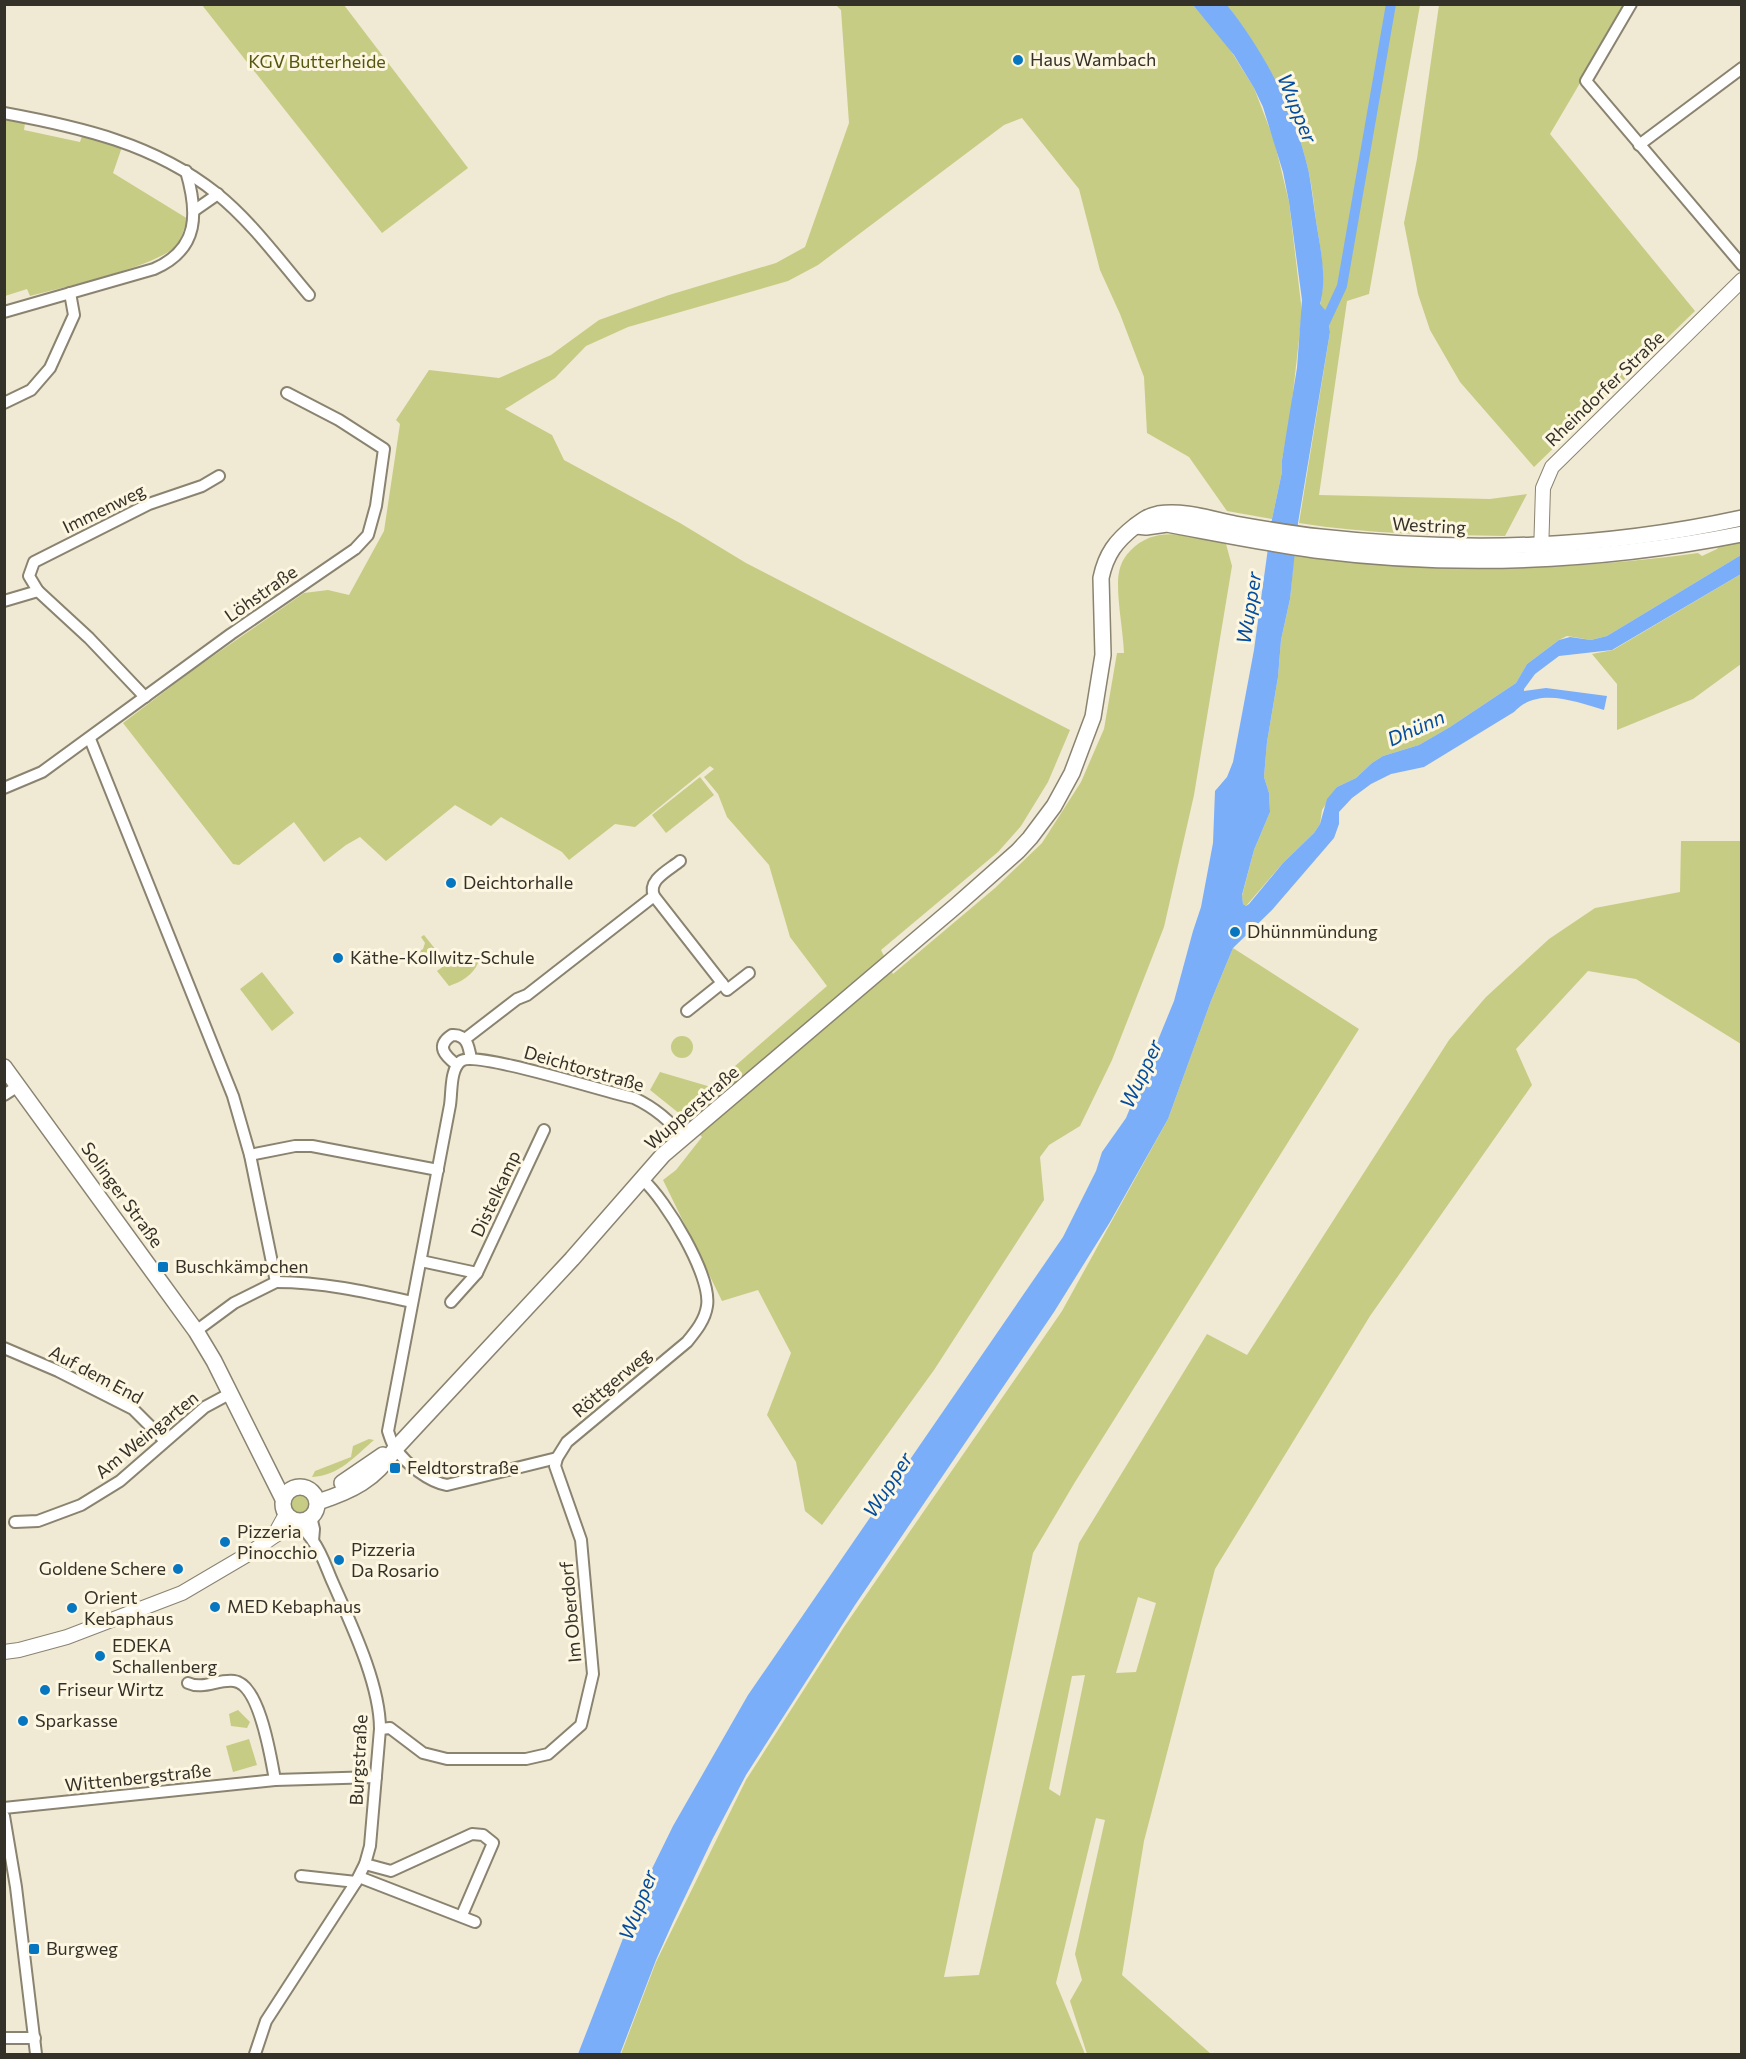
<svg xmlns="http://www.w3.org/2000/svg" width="1746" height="2059" font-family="Commissioner,sans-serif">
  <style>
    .green { fill: #c6cc83; fill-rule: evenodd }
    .water { fill: #7aaef8 }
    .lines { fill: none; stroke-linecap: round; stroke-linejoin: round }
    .canal { stroke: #7aaef8; stroke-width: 10 }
    .minor-casing { stroke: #8a8370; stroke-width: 14 }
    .tertiary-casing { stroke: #8a8370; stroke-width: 16 }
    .secondary-casing { stroke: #8a8370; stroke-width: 18 }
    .minor { stroke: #fff; stroke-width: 10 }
    .tertiary { stroke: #fff; stroke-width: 14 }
    .secondary { stroke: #fff; stroke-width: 15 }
    .poi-dot { fill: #0776c0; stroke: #fdf6e1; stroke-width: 2 }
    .labels { text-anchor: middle; stroke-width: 6; stroke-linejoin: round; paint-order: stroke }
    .poi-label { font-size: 18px; fill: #343129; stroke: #fdf6e1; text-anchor: start }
    .park-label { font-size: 18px; fill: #54570f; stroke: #fdf6e1 }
    .street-label { font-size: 18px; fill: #343129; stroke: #fdf6e1 }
    .water-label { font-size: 20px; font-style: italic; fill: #034da0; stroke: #fdf6e1 }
  </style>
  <rect width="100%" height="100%" fill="#f0e9d4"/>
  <g class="green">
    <polygon points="202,5 344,5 468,168 382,233"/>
    <path d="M836,5H1193L1228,46L1254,88L1274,140L1289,202L1302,312L1291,411L1282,460V472L1272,519L1227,511L1189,457L1147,433L1144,377L1120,314L1100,270L1079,189L1022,118L1004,125L818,265L788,281L628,327L586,346L555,378L505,409L552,435L564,460L680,523L746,563L1070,730L1048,782L1021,826L998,852L881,950L893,974L995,888L1042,843L1081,782L1104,729L1117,653H1124C1123,630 1118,607 1118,584C1118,571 1121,560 1130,551C1156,523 1194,537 1226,544L1232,566L1194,795L1164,927L1112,1060L1080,1126L1049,1145L1040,1157L1044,1200L934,1370L822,1525L805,1511L796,1462L767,1415L791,1353L758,1290L722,1301L663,1180L676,1170L702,1137L680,1114L650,1090L660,1072L711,1087L827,986L790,937L769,865L727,817L718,794L704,777L714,769L710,766L635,827L615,824L569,860L562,852L501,817L491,826L455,805L386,861L360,837L346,845L324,862L294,822L239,865L233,864L123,723L193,670L304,593L328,590L349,595L384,531L400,424L396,420L429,370L499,378L551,355L599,320L669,295L776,263L805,247L849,123L841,10Z"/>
    <path d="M1227,5H1420L1369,294L1347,301L1319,495L1490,499L1527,494L1505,536C1436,535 1368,534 1299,523L1330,332L1320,305C1326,281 1321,251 1317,227C1314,209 1313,191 1309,173C1295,111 1265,54 1227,5Z"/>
    <polygon points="1439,5 1626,5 1550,134 1695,311 1534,467 1460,382 1430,330 1418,294 1404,223 1417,159"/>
    <path d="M4,120L25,123L24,130L80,142L83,133L122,147L113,173L188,219C184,227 182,238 177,245C159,266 61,288 30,296L27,289L5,296Z"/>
    <path d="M1741,520V555L1607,636L1591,640L1567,636L1559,640L1527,664L1516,683L1450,727L1419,745L1383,756L1372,763L1356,778L1337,787L1322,810L1320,824L1314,833L1283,863L1246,906L1243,904L1242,896L1254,850L1270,812L1269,793L1264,777L1267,742L1278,677L1281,640L1290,599L1294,555C1321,560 1348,561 1376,563C1486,572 1589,568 1698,553L1702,556L1717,549Z"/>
    <polygon points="1741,574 1741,664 1693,699 1617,730 1617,684 1592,654 1613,650"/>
    <polygon points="700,777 714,795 666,833 652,815"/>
    <path d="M1681,841H1741V1044L1636,979L1588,971L1516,1049L1532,1085L1370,1316L1215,1569L1144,1841L1122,1975L1211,2054H1087L1070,2001L1082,1980L1075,1954L1105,1820L1096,1818L1056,1983L1085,2054H621L656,1962L746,1780L844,1627L1062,1311L1168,1119L1211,1001L1233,948L1359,1029L1075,1482L1033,1553L944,1977L979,1975L1079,1543L1207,1334L1247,1355L1449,1040L1486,997L1549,939L1595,908L1680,892ZM1138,1597L1156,1603L1136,1672L1116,1673ZM1085,1675L1060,1796L1049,1789L1072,1676Z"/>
    <polygon points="424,935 436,950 419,964 413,956 423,949 425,943 421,937"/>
    <path d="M469,952L478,963C473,975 461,982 449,986L437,971L457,956Z"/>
    <polygon points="262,972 294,1013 272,1031 240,989"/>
    <circle cx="682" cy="1047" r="11"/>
    <path d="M369,1439L374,1440C355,1456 339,1476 312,1477L315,1471L351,1457L353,1446Z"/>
    <circle cx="300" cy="1504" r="9"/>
    <polygon points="238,1710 250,1722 247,1728 231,1726 229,1714"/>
    <polygon points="249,1739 257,1765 233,1772 226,1746"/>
  </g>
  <path class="water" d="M1193,5H1227C1266,54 1295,111 1309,173C1312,190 1314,209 1317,227C1321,251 1327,281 1320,304L1325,310L1330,332L1298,523L1290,599L1281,640L1278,677L1267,742L1264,777L1269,793L1270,812L1254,850L1242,895L1243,904L1246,906L1249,904L1283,863L1314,833L1320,824L1327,799L1337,787L1356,778L1372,763L1383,756L1419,745L1450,727L1516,683L1527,664L1559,640L1570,637L1591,640L1607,636L1741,555V574L1612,650L1559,656L1535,674L1524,689V691L1546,688L1607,696L1604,710C1576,702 1538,686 1514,712L1424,767L1391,774L1371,784L1352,798L1339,812V824L1334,838L1272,910L1233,948L1211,1001L1168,1119L1110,1222L1054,1312L855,1605L746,1775L712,1840L673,1922L656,1960L620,2054H578L643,1887L673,1826L748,1695L1063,1237L1096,1171L1102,1152L1126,1118L1174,1001L1193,931L1201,907L1213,843L1215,791L1227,777L1233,762L1254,650L1272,519L1282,472V460L1297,368L1302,300L1289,202L1283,172L1263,107L1254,88L1234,55Z"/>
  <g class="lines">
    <polyline class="canal" points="1321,331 1342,286 1391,4"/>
    <defs>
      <g id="minor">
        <polyline points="1631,4 1586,81 1742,265"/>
        <path d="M4,113C80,127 155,144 216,193C252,222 280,261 309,295"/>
        <polyline points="1639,145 1742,68"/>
        <polyline points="195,210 218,194"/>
        <path d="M4,312L154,269C200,249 198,212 186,171"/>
        <polyline points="4,403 31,390 50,368 74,315 70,293"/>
        <polyline points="38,591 89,638 145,697"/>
        <polyline points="4,601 38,591 29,576 34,562 149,504 202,486 219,476"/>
        <polyline points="90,739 233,1096 250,1155 276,1282 234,1303 196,1331"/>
        <polyline points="4,788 42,772 231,634 355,549 368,535 376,506 384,449 339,420 287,393"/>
        <path d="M654,896C647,880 669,870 680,861"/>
        <polyline points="722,983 727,990 749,973"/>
        <polyline points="465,1039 517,999 527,995 654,896 722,983 687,1011"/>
        <path d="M457,1065C445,1056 435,1046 452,1035C467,1034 469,1047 471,1059"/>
        <polyline points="4,1095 18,1086"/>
        <polyline points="250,1155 295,1146 312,1146 438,1170"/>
        <polyline points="421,1261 477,1273 544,1130"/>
        <path d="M276,1282C323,1282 367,1292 412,1302"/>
        <polyline points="451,1302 477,1273"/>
        <polyline points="4,1348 58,1371 133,1409 165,1441"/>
        <path d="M557,1458L447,1485C429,1482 406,1464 396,1449C392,1445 390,1437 388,1431L450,1105C452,1092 450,1069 461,1061C476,1050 608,1093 634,1098C655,1108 670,1120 683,1138"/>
        <polyline points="311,1517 314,1529 313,1541"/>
        <polyline points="15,1522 38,1521 81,1505 120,1481 205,1407 231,1393"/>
        <path d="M188,1683C203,1690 218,1679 234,1681C260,1684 271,1759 275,1780"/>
        <path d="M380,1729L390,1728L423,1753L447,1759H526L548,1754L581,1725L593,1674L581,1540L555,1466L557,1458L567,1442L687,1342C696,1331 705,1320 707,1306C712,1276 665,1199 643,1180"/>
        <polyline points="4,1808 275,1780 376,1777"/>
        <polyline points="4,1816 16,1887 36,2054"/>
        <polyline points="365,1864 391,1871 472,1834 483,1835 493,1843 462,1915"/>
        <polyline points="301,1876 356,1882"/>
        <polyline points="359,1877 475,1922"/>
        <polyline points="4,2038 35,2038"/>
        <path d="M255,2054L266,2021L356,1882L365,1864L370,1846L380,1729C380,1684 351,1624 333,1583C327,1570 322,1553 313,1541C308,1534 304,1530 300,1522"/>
      </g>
      <g id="tertiary">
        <polyline points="1541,554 1543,488 1552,467 1742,280"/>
        <polyline points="274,1536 286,1514"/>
        <polyline points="4,1652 19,1650 67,1637 182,1593 250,1553 274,1536 287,1529 294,1521"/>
      </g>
      <g id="secondary">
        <path d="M1136,526L1146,527L1167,524C1216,533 1265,543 1315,550C1457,568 1601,562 1742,534"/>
        <polyline points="4,1067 196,1331 214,1361 283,1499"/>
        <polyline points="342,1483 383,1455"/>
        <circle cx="300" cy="1504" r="17"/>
        <path d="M318,1502C352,1491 375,1480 395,1449L572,1259L663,1155L957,905L1018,851L1030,838L1054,806L1072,773L1093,717L1103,655L1101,578C1106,554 1116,541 1135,526C1143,520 1148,516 1158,514C1184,510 1210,519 1235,524C1263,529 1292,534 1320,537C1464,553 1600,549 1742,518"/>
      </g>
    </defs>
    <use href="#minor" class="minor-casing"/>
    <use href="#tertiary" class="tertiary-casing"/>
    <use href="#secondary" class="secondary-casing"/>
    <use href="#minor" class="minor"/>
    <use href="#tertiary" class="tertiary"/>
    <use href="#secondary" class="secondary"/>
  </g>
  <g class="poi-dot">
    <circle cx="1018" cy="60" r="6"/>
    <circle cx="451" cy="883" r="6"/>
    <circle cx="1235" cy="932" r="6"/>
    <circle cx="338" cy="958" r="6"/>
    <rect x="157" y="1261" width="12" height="12" rx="3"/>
    <rect x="389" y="1462" width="12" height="12" rx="3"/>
    <circle cx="225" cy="1542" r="6"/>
    <circle cx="339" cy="1560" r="6"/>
    <circle cx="178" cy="1569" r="6"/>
    <circle cx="215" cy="1607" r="6"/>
    <circle cx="72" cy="1608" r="6"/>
    <circle cx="100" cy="1656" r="6"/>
    <circle cx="45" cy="1690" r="6"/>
    <circle cx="23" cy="1721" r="6"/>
    <rect x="28" y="1943" width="12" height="12" rx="3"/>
  </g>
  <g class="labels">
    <g class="poi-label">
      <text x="1030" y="66">Haus Wambach</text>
      <text x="463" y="889">Deichtorhalle</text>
      <text x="1247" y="938">Dhünnmündung</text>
      <text x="350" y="964">Käthe-Kollwitz-Schule</text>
      <text x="175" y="1273">Buschkämpchen</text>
      <text x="407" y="1474">Feldtorstraße</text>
      <text x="237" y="1538">Pizzeria<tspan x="237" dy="21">Pinocchio</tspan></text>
      <text x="351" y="1556">Pizzeria<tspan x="351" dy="21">Da Rosario</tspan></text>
      <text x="166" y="1575" text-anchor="end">Goldene Schere</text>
      <text x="84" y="1604">Orient<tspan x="84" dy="21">Kebaphaus</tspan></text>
      <text x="227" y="1613">MED Kebaphaus</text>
      <text x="112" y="1652">EDEKA<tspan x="112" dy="21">Schallenberg</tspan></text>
      <text x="57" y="1696">Friseur Wirtz</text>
      <text x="35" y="1727">Sparkasse</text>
      <text x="46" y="1955">Burgweg</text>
    </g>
    <g class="park-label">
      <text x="317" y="68">KGV Butterheide</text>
    </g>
    <g class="street-label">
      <text transform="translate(1605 389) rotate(-44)" y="6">Rheindorfer Straße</text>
      <text transform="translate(104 509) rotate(-26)" y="6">Immenweg</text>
      <text transform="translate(1429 526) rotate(3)" y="6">Westring</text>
      <text transform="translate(261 594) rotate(-35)" y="6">Löhstraße</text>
      <text transform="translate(584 1069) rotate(16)" y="6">Deichtorstraße</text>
      <text transform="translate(692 1108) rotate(-41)" y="6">Wupperstraße</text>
      <text transform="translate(496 1194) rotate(-65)" y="6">Distelkamp</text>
      <text transform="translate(122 1195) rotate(54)" y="6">Solinger Straße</text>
      <text transform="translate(96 1375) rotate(28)" y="6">Auf dem End</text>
      <text transform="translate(612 1383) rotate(-40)" y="6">Röttgerweg</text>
      <text transform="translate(147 1435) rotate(-39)" y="6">Am Weingarten</text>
      <text transform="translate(571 1612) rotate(-95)" y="6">Im Oberdorf</text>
      <text transform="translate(359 1760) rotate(-87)" y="6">Burgstraße</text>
      <text transform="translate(138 1778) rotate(-6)" y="6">Wittenbergstraße</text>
    </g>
    <g class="water-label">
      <text transform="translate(1297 108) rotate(68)" y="7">Wupper</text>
      <text transform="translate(1249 608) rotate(-81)" y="7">Wupper</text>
      <text transform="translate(1416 728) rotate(-24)" y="7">Dhünn</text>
      <text transform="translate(1141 1074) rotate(-65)" y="7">Wupper</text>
      <text transform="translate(888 1485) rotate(-57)" y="7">Wupper</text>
      <text transform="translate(638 1905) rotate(-69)" y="7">Wupper</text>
    </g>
  </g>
  <rect width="1746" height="2059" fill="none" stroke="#343129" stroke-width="12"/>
</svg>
